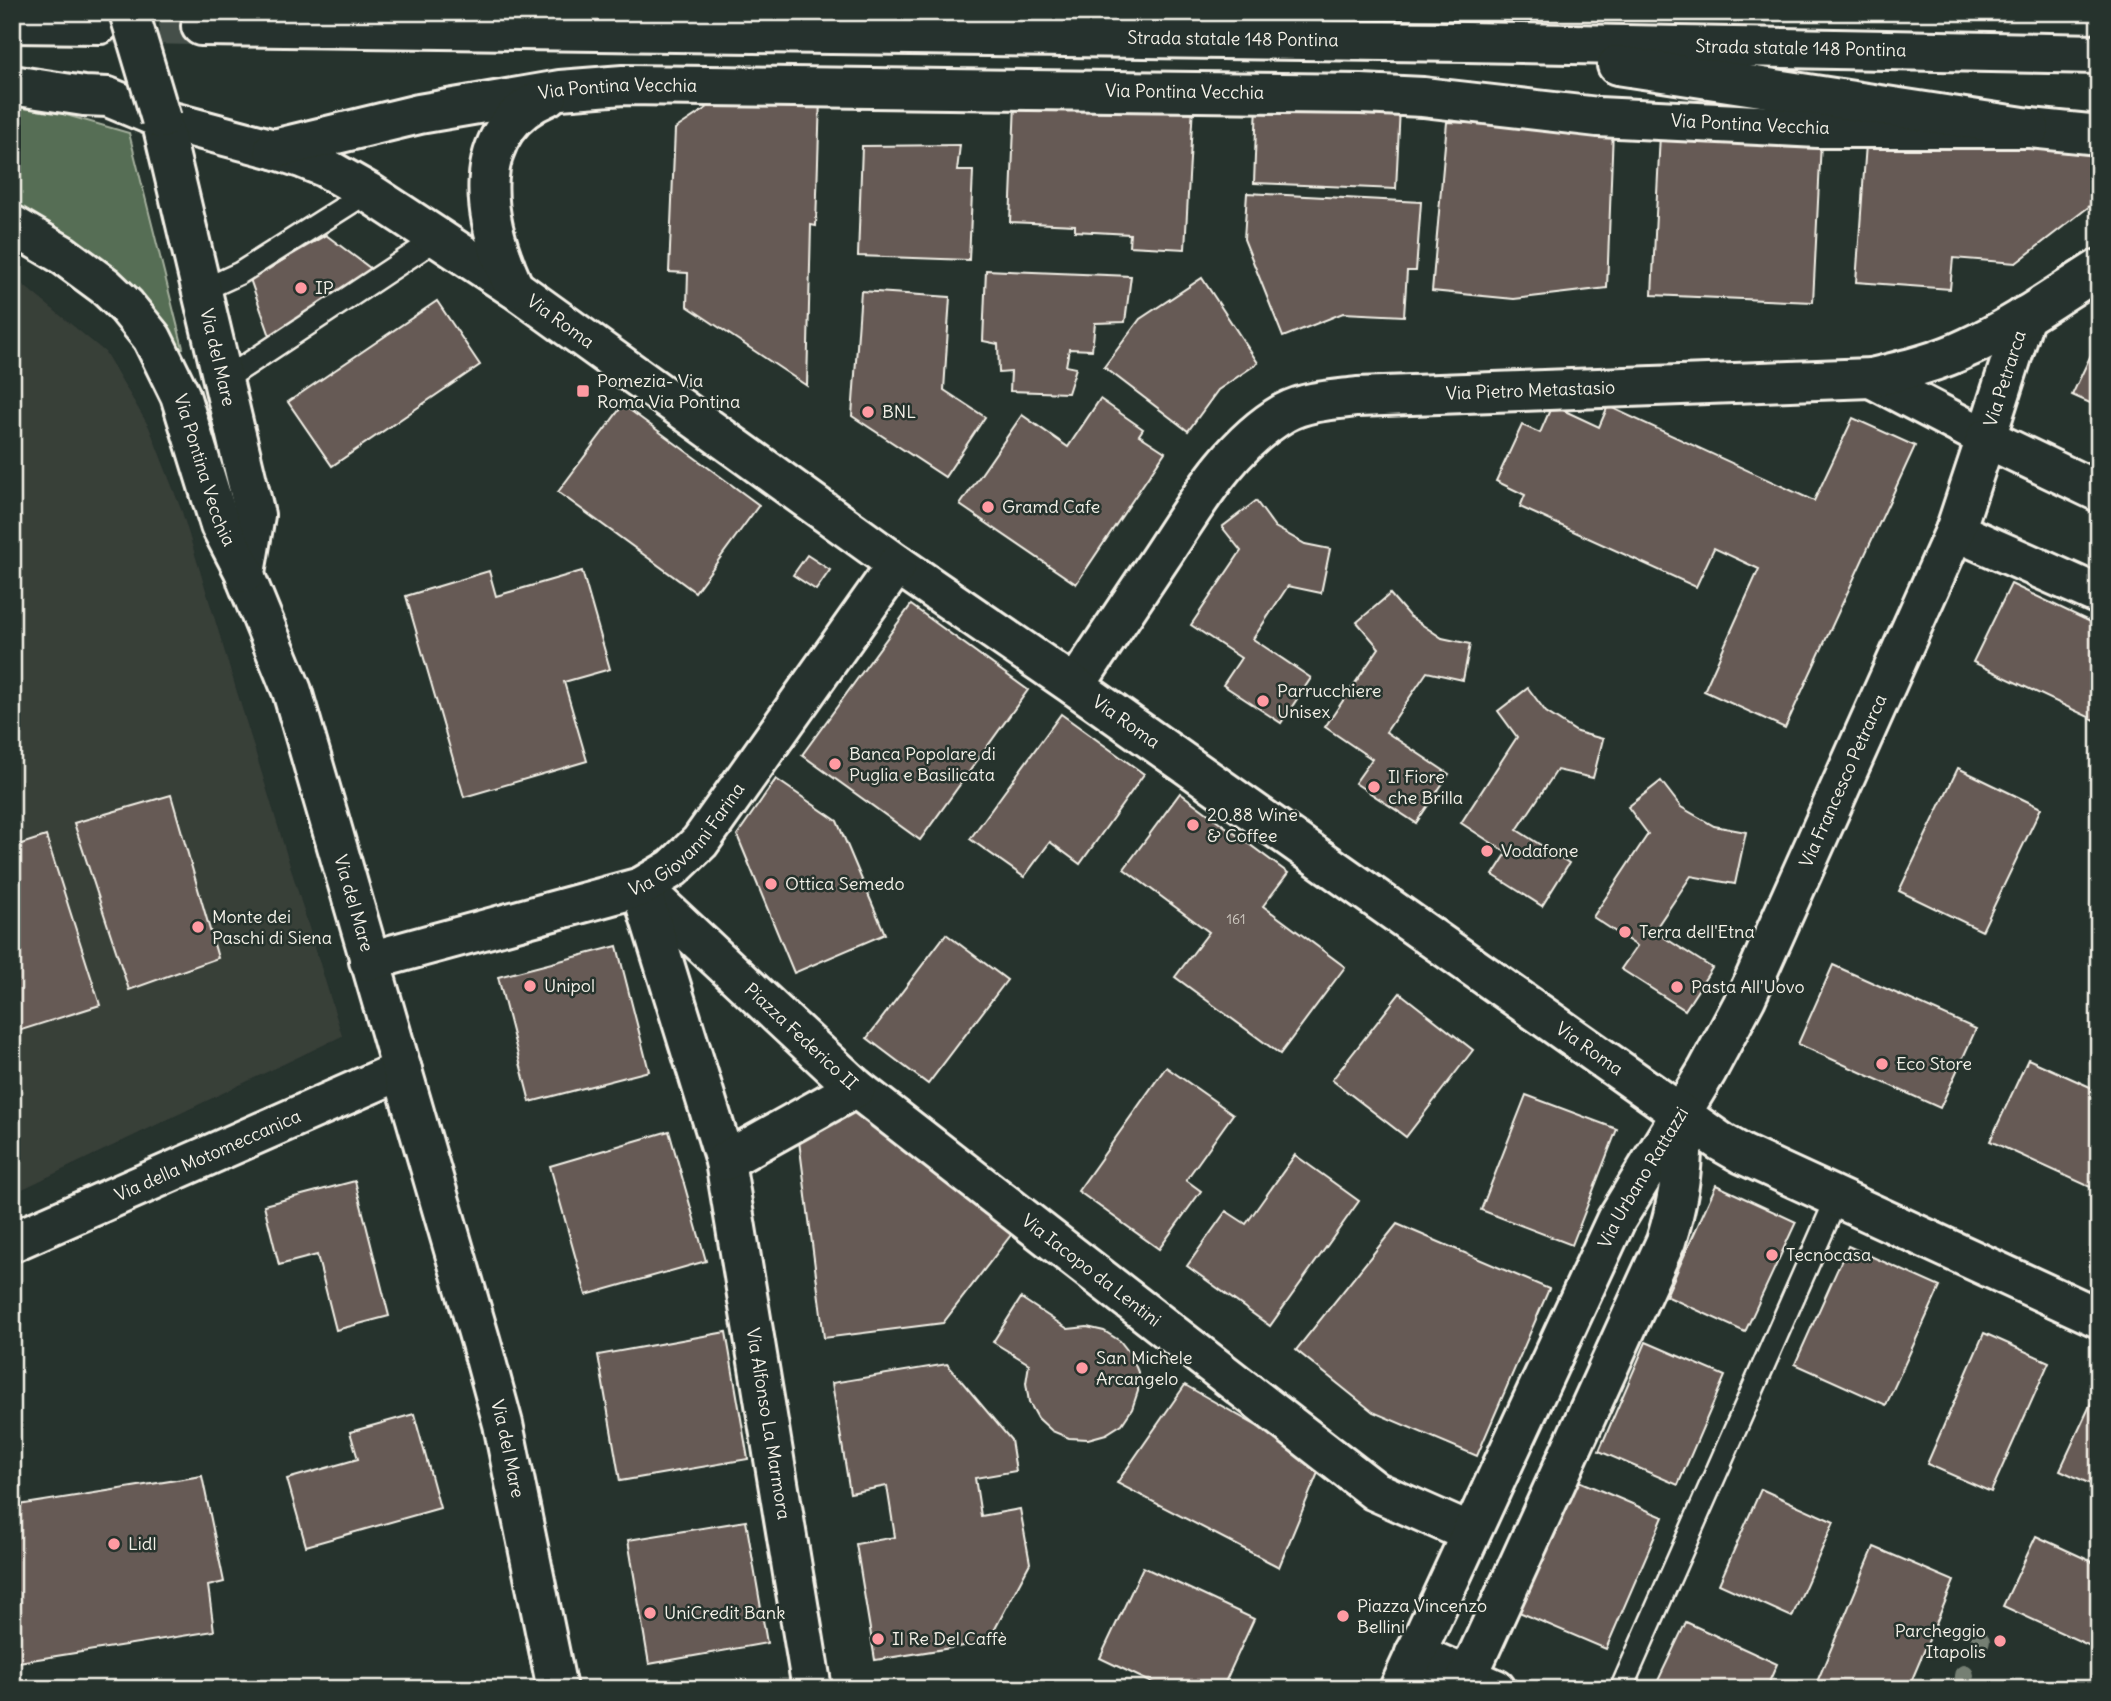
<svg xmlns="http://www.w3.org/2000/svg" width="2111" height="1701" font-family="Delius,sans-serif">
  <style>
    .built { fill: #393f39 }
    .green { fill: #566e54; stroke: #a5b09e; stroke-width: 2 }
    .building { fill: #665a54; stroke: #f4f1e8; stroke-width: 2 }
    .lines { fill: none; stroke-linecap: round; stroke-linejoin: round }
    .highway-tunnel { stroke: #455049; stroke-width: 38; stroke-dasharray: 38 19; stroke-linecap: butt }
    .lane-casing { stroke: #f4f1e8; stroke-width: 26 }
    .street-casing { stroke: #f4f1e8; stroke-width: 44 }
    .secondary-casing { stroke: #f4f1e8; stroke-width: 44 }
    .highway-casing { stroke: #f4f1e8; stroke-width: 44 }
    .lane { stroke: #26332d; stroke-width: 21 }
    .street { stroke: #26332d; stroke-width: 38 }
    .secondary { stroke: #26332d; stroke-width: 38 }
    .highway { stroke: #26332d; stroke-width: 38 }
    .secondary-bridge-casing { stroke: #f4f1e8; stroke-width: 44; stroke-linecap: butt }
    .secondary-bridge { stroke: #26332d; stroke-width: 38 }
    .tree { fill: #757f73 }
    .poi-dot { fill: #ff9aa2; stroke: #26332d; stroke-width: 2.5 }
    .labels { text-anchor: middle; stroke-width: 5; stroke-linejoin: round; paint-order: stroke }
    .number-label { font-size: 14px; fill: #d0cbc3 }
    .street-label { font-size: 18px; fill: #f4f1e8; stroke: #26332d }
    .poi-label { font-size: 18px; fill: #f4f1e8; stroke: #26332d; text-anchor: start }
  </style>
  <rect width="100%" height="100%" fill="#26332d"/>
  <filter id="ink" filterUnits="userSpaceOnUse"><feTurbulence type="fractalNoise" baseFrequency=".0143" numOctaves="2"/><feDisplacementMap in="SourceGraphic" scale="14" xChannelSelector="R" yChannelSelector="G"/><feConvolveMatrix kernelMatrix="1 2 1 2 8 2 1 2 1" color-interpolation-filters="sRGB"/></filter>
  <g filter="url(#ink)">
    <polygon class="built" points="12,276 105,352 149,427 182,512 342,1036 12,1194"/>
    <polygon class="green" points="12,102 35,106 129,133 183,348 178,349 147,300 75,239 12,202"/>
    <g class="building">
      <polygon points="820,98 816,226 811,225 807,386 687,306 688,273 669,272 675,129 714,103"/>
      <polygon points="1257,102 1400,107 1396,189 1254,183"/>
      <polygon points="1015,103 1193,105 1185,249 1129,246 1130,234 1075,231 1075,225 1010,222"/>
      <polygon points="1447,122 1613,129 1607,288 1514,299 1432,291"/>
      <polygon points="1867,130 2099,147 2099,199 2016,263 1953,258 1950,289 1856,282"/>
      <polygon points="1660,134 1821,142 1813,302 1652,295"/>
      <polygon points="960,145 957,171 973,171 969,260 858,256 862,146"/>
      <polygon points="1247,193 1421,202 1416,271 1407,271 1404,316 1343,313 1283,337 1244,239"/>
      <polygon points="326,235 374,271 270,336 250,279"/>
      <polygon points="986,270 1131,276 1125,322 1095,323 1092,350 1069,349 1066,366 1076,368 1068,393 1010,391 1011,372 999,373 998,344 983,341"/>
      <polygon points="1202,278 1258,363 1218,390 1188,431 1104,367 1140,319"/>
      <polygon points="861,291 950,297 944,390 985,417 945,477 852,416"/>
      <polygon points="437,301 480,365 332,466 288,402"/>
      <polygon points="2099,338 2099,407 2072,395"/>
      <polygon points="1100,399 1143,429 1139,435 1165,452 1076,584 960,505 1022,415 1068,447"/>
      <polygon points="623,405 759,505 695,592 558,492"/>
      <polygon points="1552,405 1599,427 1608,406 1814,501 1853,418 1915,446 1785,728 1704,691 1759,569 1714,548 1696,587 1520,507 1525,495 1496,481 1522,425 1540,433"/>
      <polygon points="1256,501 1275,527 1305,544 1330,549 1321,593 1288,586 1253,639 1311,678 1281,723 1223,685 1241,658 1191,625 1241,551 1222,527"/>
      <polygon points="807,555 830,570 816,590 793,575"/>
      <polygon points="489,571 496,596 582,571 610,669 564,682 587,761 464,797 406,596"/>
      <polygon points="2011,584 2099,626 2099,722 1973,662"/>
      <polygon points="1390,594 1409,616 1442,638 1470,644 1463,680 1427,672 1386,732 1449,774 1416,823 1355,783 1372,759 1325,727 1379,648 1357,622"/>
      <polygon points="911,605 1028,690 920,840 802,755"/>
      <polygon points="1528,688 1546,712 1577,732 1603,739 1593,778 1557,770 1517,830 1569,863 1542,906 1493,875 1507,853 1461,823 1517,737 1498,711"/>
      <polygon points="1061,714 1144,774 1080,864 1050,842 1024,877 970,839"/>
      <polygon points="1958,768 2041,808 1982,931 1899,891"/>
      <polygon points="776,779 837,821 885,934 794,973 737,835"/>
      <polygon points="1661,781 1681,807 1714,826 1746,832 1735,884 1691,876 1654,931 1712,968 1685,1010 1621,969 1637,946 1593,917 1648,834 1628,807"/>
      <polygon points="1180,793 1288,873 1263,906 1345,967 1280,1054 1175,977 1209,932 1124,869"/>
      <polygon points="171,795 218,958 129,990 74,823"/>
      <polygon points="46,836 100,1005 12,1033 12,847"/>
      <polygon points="946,934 1007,980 928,1084 867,1038"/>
      <polygon points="617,946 649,1071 530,1102 498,977"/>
      <polygon points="1833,965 1976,1029 1940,1108 1798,1044"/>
      <polygon points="1400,993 1473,1050 1406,1137 1332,1080"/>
      <polygon points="2028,1059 2099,1091 2099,1191 1990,1141"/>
      <polygon points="1166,1067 1233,1114 1186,1180 1201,1191 1159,1249 1078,1191"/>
      <polygon points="1526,1095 1617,1129 1572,1245 1481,1210"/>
      <polygon points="858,1110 1014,1231 943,1323 824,1338 799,1141"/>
      <polygon points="669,1131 706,1261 586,1295 550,1166"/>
      <polygon points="1295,1155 1359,1201 1270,1326 1187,1266 1226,1211 1246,1224"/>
      <polygon points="355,1181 389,1316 336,1330 317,1255 279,1265 264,1205"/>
      <polygon points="1716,1185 1796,1222 1745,1332 1666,1296"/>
      <polygon points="1397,1224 1549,1289 1477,1456 1373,1412 1296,1350"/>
      <polygon points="1848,1246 1940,1287 1886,1405 1795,1364"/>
      <polygon points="1021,1298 1068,1329 1087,1327 1104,1331 1120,1341 1131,1355 1138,1372 1138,1391 1132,1409 1122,1424 1106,1434 1088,1439 1069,1438 1052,1431 1038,1418 1029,1402 1026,1383 1029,1364 993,1342"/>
      <polygon points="726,1332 748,1459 620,1481 598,1355"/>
      <polygon points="1984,1333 2049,1362 1991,1492 1927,1464"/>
      <polygon points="1646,1342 1725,1376 1678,1485 1599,1451"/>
      <polygon points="947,1364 1011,1440 1016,1471 975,1478 981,1516 1020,1509 1030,1563 988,1642 875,1660 856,1544 895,1537 887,1486 850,1493 832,1383"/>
      <polygon points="1185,1385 1322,1463 1279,1567 1117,1483"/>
      <polygon points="2099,1386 2099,1488 2060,1470"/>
      <polygon points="414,1414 440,1508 306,1546 287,1479 358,1459 350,1432"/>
      <polygon points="202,1476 224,1582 208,1586 214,1631 12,1663 12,1506"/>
      <polygon points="1576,1480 1663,1517 1606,1649 1519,1612"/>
      <polygon points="1761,1489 1834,1522 1792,1617 1719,1584"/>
      <polygon points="746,1521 767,1643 649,1664 628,1540"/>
      <polygon points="2036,1536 2099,1565 2099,1650 2003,1606"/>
      <polygon points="1874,1547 1954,1581 1908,1689 1814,1689"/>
      <polygon points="1143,1567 1254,1619 1222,1689 1165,1689 1100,1658"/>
      <polygon points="1686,1622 1777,1664 1766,1689 1654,1689"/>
    </g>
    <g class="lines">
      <polyline class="highway-tunnel" points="102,24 201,26"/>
      <defs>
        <g id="lane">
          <polyline points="203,290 240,273 368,192"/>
          <polyline points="224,380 438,238"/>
          <polyline points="1621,1689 1837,1198"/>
        </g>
        <g id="street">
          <path id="s1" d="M1871,378L1986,438L2025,316"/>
          <polyline points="1955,531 2099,595"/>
          <path id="s2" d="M1075,686C1104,643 1132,600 1161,557C1195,506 1229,445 1284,413C1306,401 1332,400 1357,397L1871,378C1905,370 1938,362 1969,347C2015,326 2056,296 2099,269"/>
          <path id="s3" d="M641,887L856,1088L1375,1491L1470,1533"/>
          <path id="s4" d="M641,889L725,1161L812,1689"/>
          <polyline points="725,1161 856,1088"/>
          <path id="s5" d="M12,1242L402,1070"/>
          <polyline points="1415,1653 1496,1689"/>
          <path id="s6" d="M1399,1689L1616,1220L1707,1071L1746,998L1955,531L1986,438L2099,492"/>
          <path d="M1462,1689L1666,1241C1679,1200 1685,1157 1681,1115"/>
        </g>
        <g id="secondary">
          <path id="s7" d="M12,85L84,96L108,97L161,119L274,149L304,159L324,167L368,192L514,288L897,564L1075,686L1721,1142L1742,1154L2099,1318"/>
          <path id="s8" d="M161,119L255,515L245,573L247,581L292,691L481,1343L503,1424L557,1689"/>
          <path id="s9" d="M274,149L419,114L560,90L623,85L1361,94L1423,97L1598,117L1818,128H2030L2099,135"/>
          <path id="s10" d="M12,225L63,255L105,286L126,306L152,338L180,395L220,525L245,573"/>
          <path d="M514,288C484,222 465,131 548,96"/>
          <path id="s11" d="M369,961L641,887L673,868L700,842L897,564"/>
        </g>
        <g id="highway">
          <polyline points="12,23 100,24"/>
          <path id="s12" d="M201,26L1466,42L2099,54"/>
          <polyline points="1617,65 2030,128"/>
        </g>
      </defs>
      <use href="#lane" class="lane-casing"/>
      <use href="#street" class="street-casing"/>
      <use href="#secondary" class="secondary-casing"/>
      <use href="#highway" class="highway-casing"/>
      <use href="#lane" class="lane"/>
      <use href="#street" class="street"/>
      <use href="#secondary" class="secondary"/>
      <use href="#highway" class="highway"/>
      <defs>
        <polyline id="secondary-bridge" points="129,12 161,119"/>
      </defs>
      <use href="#secondary-bridge" class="secondary-bridge-casing"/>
      <use href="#secondary-bridge" class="secondary-bridge"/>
    </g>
    <g class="tree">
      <circle cx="1980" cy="1641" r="10"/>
      <circle cx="1964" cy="1675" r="10"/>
    </g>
  </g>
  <g class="poi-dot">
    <circle cx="301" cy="288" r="7"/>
    <rect x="576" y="384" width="14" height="14" rx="3.5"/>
    <circle cx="868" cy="412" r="7"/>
    <circle cx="988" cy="507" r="7"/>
    <circle cx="1263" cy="701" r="7"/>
    <circle cx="835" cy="764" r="7"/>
    <circle cx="1374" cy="787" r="7"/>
    <circle cx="1193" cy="825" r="7"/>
    <circle cx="1487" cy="851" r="7"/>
    <circle cx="771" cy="884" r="7"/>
    <circle cx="198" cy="927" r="7"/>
    <circle cx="1625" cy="932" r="7"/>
    <circle cx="530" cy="986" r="7"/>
    <circle cx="1677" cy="987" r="7"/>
    <circle cx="1882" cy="1064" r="7"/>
    <circle cx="1772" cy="1255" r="7"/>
    <circle cx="1082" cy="1368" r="7"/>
    <circle cx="114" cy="1544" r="7"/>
    <circle cx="650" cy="1613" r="7"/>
    <circle cx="1343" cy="1616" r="7"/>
    <circle cx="878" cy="1639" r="7"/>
    <circle cx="2000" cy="1641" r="7"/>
  </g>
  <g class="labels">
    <g class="number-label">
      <text x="1236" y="924">161</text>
    </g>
    <g class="street-label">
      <text dy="6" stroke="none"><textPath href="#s12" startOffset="1032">Strada statale 148 Pontina</textPath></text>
      <text dy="6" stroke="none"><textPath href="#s12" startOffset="1600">Strada statale 148 Pontina</textPath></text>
      <text dy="6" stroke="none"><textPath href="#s9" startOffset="350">Via Pontina Vecchia</textPath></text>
      <text dy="6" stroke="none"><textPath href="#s9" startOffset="917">Via Pontina Vecchia</textPath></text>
      <text dy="6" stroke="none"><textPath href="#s9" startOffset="1484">Via Pontina Vecchia</textPath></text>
      <text dy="6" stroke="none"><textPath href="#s7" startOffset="607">Via Roma</textPath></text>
      <text dy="6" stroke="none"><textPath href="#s8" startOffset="245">Via del Mare</textPath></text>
      <text dy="6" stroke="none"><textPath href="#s1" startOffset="192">Via Petrarca</textPath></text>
      <text dy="6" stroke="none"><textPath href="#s2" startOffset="595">Via Pietro Metastasio</textPath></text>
      <text dy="6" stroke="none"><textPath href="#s10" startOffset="324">Via Pontina Vecchia</textPath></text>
      <text dy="6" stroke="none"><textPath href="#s7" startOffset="1300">Via Roma</textPath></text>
      <text dy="6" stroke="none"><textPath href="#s6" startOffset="1012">Via Francesco Petrarca</textPath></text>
      <text dy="6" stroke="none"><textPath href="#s11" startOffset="348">Via Giovanni Farina</textPath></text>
      <text dy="6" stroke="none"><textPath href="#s8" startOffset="814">Via del Mare</textPath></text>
      <text dy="6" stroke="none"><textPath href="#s3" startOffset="219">Piazza Federico II</textPath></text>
      <text dy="6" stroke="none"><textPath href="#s7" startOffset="1867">Via Roma</textPath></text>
      <text dy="6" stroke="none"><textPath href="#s5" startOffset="214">Via della Motomeccanica</textPath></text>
      <text dy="6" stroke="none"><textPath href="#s6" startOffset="567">Via Urbano Rattazzi</textPath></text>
      <text dy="6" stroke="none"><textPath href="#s3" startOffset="592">Via Iacopo da Lentini</textPath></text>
      <text dy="6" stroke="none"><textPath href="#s4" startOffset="551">Via Alfonso La Marmora</textPath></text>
      <text dy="6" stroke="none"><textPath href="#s8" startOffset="1381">Via del Mare</textPath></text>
    </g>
    <g class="poi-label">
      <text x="315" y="294">IP</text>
      <text x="597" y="387">Pomezia- Via<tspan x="597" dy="21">Roma Via Pontina</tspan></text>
      <text x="882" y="418">BNL</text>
      <text x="1002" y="513">Gramd Cafe</text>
      <text x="1277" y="697">Parrucchiere<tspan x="1277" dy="21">Unisex</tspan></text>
      <text x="849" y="760">Banca Popolare di<tspan x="849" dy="21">Puglia e Basilicata</tspan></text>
      <text x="1388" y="783">Il Fiore<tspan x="1388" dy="21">che Brilla</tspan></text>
      <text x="1207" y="821">20.88 Wine<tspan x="1207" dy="21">&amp; Coffee</tspan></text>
      <text x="1501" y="857">Vodafone</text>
      <text x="785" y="890">Ottica Semedo</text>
      <text x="212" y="923">Monte dei<tspan x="212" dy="21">Paschi di Siena</tspan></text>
      <text x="1639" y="938">Terra dell'Etna</text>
      <text x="544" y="992">Unipol</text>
      <text x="1691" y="993">Pasta All'Uovo</text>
      <text x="1896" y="1070">Eco Store</text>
      <text x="1786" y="1261">Tecnocasa</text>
      <text x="1096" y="1364">San Michele<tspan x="1096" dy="21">Arcangelo</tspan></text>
      <text x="128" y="1550">Lidl</text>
      <text x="1357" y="1612">Piazza Vincenzo<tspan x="1357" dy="21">Bellini</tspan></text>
      <text x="664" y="1619">UniCredit Bank</text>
      <text x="1986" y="1637" text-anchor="end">Parcheggio<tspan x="1986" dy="21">Itapolis</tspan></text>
      <text x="892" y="1645">Il Re Del Caffè</text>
    </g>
  </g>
  <rect width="2111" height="1701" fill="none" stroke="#26332d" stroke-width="42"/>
  <rect x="21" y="21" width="2069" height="1659" fill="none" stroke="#f4f1e8" stroke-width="2.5" filter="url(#ink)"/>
</svg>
